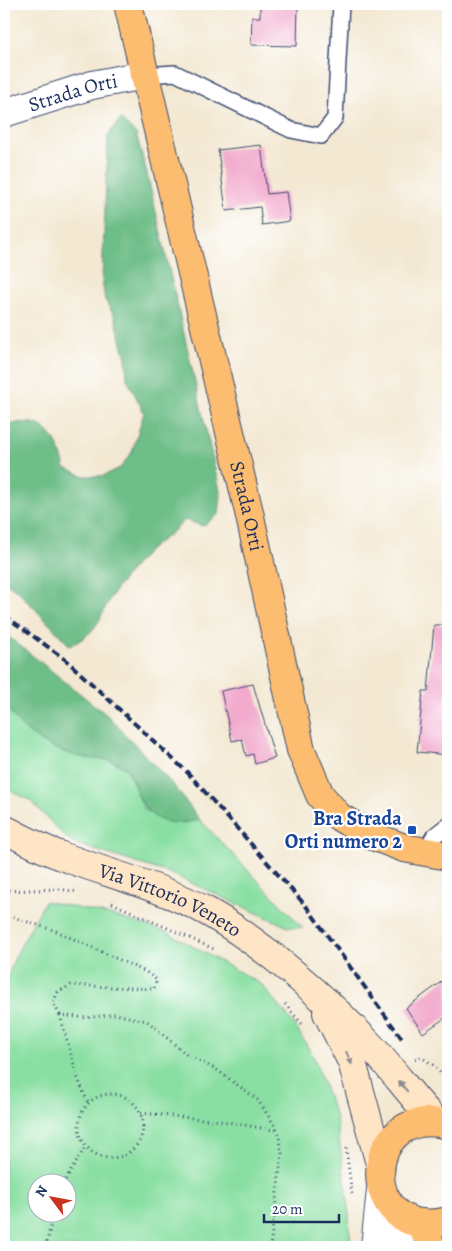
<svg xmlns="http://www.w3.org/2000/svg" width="452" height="1251" font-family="Alegreya,serif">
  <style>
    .green { fill: #89dfa2; stroke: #528780; fill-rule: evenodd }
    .forest { fill: #6ebe88; stroke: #447673 }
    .building { fill: #f2aacd }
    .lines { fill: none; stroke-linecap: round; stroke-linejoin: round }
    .lane-casing { stroke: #3b4b6f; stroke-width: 18 }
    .street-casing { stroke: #3b4b6f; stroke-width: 30 }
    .secondary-casing { stroke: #3b4b6f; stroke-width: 30 }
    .primary-casing { stroke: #3b4b6f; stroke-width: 30 }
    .path { stroke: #3b4b6f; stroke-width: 3; stroke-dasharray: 1 4; stroke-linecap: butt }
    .lane { stroke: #fff; stroke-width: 15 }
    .street { stroke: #fff; stroke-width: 28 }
    .secondary { stroke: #fee5c5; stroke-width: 28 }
    .primary { stroke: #fcbd6f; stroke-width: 28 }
    .rail { stroke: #1b2f5e; stroke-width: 4; stroke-dasharray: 8 4; stroke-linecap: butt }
    .oneway { fill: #8c8a92 }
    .transit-dot { fill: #1a4fb4; stroke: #fff; stroke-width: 2 }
    .labels { text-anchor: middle; stroke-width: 4.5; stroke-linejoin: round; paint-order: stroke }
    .street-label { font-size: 20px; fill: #1b2f5e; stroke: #fff }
    .transit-label { font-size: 20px; font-weight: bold; fill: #164399; stroke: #fff; text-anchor: end }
  </style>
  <rect width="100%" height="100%" fill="#fff"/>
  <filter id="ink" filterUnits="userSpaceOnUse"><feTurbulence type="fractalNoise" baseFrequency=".02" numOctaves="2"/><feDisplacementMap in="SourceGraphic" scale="10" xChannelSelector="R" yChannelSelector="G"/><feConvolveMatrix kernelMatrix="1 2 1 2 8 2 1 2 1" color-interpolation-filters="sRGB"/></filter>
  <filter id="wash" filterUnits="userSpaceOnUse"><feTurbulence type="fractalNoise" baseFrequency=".0096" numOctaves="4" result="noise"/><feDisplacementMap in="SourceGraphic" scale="20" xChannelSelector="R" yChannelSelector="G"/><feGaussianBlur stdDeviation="1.12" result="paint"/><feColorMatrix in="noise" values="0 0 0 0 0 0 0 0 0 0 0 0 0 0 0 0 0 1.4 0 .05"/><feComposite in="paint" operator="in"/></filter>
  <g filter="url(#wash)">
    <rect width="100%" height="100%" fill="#f3e8d2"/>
    <g class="green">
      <polygon points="4,698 48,744 87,758 108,759 127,769 144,809 179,823 200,820 303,928 288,927 169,873 79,845 65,837 31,801 4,787"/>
      <path d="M45,901L110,915L167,932L261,984L294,1024L314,1058L336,1118L348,1201L351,1247H4V987L15,957ZM38,1184H68V1214H38Z"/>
    </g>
    <g class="forest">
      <path d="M121,119L136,134L147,173L221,495L219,514L203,526L185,520C176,530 166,537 155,545C142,556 127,574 117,588C96,616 106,627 70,646L18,591L4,581V427C42,412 57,435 65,468L83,476H103L120,468L132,452L144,413L127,379L126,358L115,317L105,300L102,280L108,135Z"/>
      <path d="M4,633L108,716L174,786L200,820C166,826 150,824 136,790C134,784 131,774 127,769C116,758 101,760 87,758C54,753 15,732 4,698C0,686 4,648 4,633Z"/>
    </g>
    <g id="blocks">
      <g class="building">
        <polygon points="260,4 298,4 297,46 251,45 252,17 260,17"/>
        <polygon points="261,145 267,194 286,192 290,221 262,225 260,207 226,211 218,150"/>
        <polygon points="434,625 448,625 448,674 445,717 448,718 448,755 417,752 423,691 428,691"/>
        <polygon points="253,684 275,758 255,764 253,754 246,756 242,739 232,741 221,691"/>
        <polygon points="448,977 448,1016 423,1033 406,1008"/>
      </g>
    </g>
  </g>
  <g filter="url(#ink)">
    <use href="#blocks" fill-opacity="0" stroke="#3b4b6f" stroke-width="1"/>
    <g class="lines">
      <defs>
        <g id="lane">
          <polyline points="144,75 175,73 291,130 321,136 335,118 341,4"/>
          <polyline points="425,852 434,836 448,825"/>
        </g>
        <g id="street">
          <path id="s1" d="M4,113L92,85L144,75"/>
          <polyline points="375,1247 381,1190"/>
          <polyline points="395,1247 409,1220"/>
        </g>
        <g id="secondary">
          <path id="s2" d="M4,829C22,838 40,848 59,855C108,874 161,886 208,912C261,942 324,997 366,1041C391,1067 411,1096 436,1122"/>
          <polyline points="327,1013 352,1062 380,1164"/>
        </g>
        <g id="primary">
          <path id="s3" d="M128,4L249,512L301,750L320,795L339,817L370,835L404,848L448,856"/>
          <path d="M448,1125C360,1101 355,1244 448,1221"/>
          <polyline points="420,1223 432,1247"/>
        </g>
      </defs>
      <use href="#lane" class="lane-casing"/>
      <use href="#street" class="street-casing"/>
      <use href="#secondary" class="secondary-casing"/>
      <use href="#primary" class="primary-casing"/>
      <g class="path">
        <polyline points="4,891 59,889 78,892"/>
        <polyline points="112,903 216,950"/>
        <polyline points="13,917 56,931 146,972 157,980 154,989 71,985 58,992 53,1003 60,1015 86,1018 115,1014 147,1021 186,1054 217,1070 258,1100 278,1131 282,1153 270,1247"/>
        <polyline points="285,1004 302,1024"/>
        <polyline points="60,1015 77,1076 88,1103"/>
        <polyline points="415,1059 421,1057 433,1065 448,1081"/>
        <circle cx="111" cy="1126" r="32"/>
        <polyline points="141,1113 222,1121 278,1131"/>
        <polyline points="346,1148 352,1194"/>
        <polyline points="63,1184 86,1146"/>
        <polyline points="46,1247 53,1214"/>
      </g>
      <use href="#lane" class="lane"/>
      <use href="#street" class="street"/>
      <use href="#secondary" class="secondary"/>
      <use href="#primary" class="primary"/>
      <polyline class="rail" points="4,615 66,660 188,773 306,906 403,1040"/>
    </g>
    <defs><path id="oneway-solid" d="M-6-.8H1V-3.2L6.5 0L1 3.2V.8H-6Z" transform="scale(1.25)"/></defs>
    <g class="oneway">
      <use href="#oneway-solid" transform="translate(349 1058) rotate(66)"/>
      <use href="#oneway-solid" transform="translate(403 1086) rotate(-129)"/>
    </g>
  </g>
  <rect class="transit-dot" x="407" y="825" width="10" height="10" rx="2.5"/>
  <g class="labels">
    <g class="street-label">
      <text dy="7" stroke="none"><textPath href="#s1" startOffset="72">Strada Orti</textPath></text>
      <text dy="7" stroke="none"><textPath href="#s3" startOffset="516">Strada Orti</textPath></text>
      <text dy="7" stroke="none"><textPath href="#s2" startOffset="181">Via Vittorio Veneto</textPath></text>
    </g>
    <g class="transit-label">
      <text x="402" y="825">Bra Strada<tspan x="402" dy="23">Orti numero 2</tspan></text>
    </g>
  </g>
  <rect width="452" height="1251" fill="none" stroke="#fff" stroke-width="20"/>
  <g transform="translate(52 1198) rotate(302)"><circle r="24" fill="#ffffff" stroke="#a4acbf"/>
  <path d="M0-4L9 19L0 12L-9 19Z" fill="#c8321e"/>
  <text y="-8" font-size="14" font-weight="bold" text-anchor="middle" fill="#1b2f5e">N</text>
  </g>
  <path d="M264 1214v8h75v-8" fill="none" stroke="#1b2f5e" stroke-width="2.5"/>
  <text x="272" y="1214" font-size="15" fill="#1b2f5e" stroke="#ffffff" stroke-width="4" paint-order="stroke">20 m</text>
</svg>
